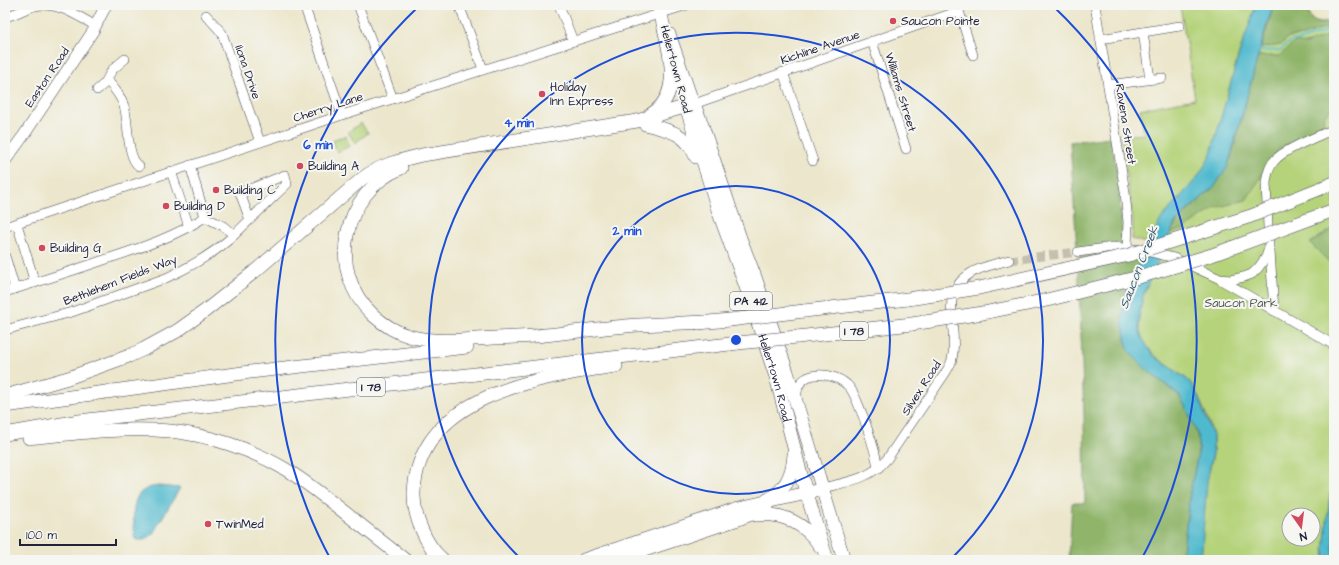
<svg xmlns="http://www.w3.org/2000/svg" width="1339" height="565" font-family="'Architects Daughter',sans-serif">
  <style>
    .green { fill: #b5d37a; stroke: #6c7a5a; fill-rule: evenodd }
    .forest { fill: #90b56a; stroke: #596c52 }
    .water { fill: #50b9ce; stroke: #396e84 }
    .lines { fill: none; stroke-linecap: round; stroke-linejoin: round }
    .stream { stroke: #50b9ce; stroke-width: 2 }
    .minor-tunnel { stroke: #c4c0af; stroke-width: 9; stroke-dasharray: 9 4.5; stroke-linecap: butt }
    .minor-casing { stroke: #404051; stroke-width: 10 }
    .major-casing { stroke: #404051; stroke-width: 12 }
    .highway-casing { stroke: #404051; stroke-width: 14 }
    .minor { stroke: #fff; stroke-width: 9 }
    .major { stroke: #fff; stroke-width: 11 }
    .highway { stroke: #fff; stroke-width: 13 }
    .highway-bridge-casing { stroke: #404051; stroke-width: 14; stroke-linecap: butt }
    .highway-bridge { stroke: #fff; stroke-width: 13 }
    .ring { fill: none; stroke: #1d4ed8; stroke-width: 2 }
    .poi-dot { fill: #d1495b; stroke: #f6f6f2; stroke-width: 1.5 }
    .labels { text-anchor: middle; stroke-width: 4; stroke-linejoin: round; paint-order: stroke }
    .shield { fill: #f6f6f2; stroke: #626272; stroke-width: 1 }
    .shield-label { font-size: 11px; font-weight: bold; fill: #22223b }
    .poi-label { font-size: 12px; fill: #22223b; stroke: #f6f6f2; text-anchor: start }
    .street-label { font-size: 12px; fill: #22223b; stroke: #f6f6f2 }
    .park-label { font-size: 12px; fill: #4e574e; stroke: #f6f6f2 }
    .water-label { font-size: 13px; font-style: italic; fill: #32576e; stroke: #f6f6f2 }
    .centre { fill: #1d4ed8; stroke: #f6f6f2; stroke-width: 2 }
    .ring-label { font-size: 12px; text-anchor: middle; font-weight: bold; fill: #1d4ed8; stroke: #f6f6f2; stroke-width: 4; stroke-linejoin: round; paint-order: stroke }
  </style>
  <rect width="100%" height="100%" fill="#f6f6f2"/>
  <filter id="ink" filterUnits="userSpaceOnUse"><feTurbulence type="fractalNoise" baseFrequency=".025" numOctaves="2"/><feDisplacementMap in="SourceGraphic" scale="8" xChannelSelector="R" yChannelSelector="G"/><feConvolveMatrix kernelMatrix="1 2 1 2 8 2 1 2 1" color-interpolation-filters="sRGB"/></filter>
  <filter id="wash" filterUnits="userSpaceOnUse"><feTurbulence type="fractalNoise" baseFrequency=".012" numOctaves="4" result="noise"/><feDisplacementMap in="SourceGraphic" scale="16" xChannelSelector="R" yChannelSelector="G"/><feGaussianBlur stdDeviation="0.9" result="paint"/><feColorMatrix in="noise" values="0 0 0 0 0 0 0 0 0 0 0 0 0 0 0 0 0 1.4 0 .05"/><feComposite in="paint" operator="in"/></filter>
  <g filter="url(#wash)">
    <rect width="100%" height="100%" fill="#ece7cc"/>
    <g class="green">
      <path d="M1180,5H1256L1238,57L1210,157L1197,178L1161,219L1172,229L1242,114L1267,24L1274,5H1307C1308,23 1319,27 1334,20V560H1201C1203,535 1203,509 1206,484C1209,468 1216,453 1213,436C1211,425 1196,388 1188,380C1183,375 1175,371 1169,366C1148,353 1136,336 1139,311C1143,289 1155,268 1163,248L1132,239L1133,222L1121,136L1144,134L1140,109L1195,99ZM1289,515H1313V539H1289Z"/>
      <polygon points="361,123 368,133 355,143 348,132"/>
      <polygon points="346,136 350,146 337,152 332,142 337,138"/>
    </g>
    <g class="forest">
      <path d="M1274,5H1307C1308,23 1319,27 1334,20V25L1303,36L1288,37L1281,45L1261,48Z"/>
      <polygon points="1334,33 1334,107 1324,115 1322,130 1280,148 1246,200 1215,208 1182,230 1170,233 1178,220 1215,186 1231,158 1258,56 1279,56 1295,42 1306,44"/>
      <polygon points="1111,137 1119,185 1123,244 1077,249 1070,142"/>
      <polygon points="1334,228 1334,271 1333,266 1310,243"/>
      <polygon points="1100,253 1121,254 1140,261 1129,283 1147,370 1179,395 1192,419 1199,442 1198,454 1190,492 1182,560 1069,560 1072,503 1085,503 1084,416 1078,256"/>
    </g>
    <g class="water">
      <polygon points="1256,5 1274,5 1267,24 1228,166 1215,186 1186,212 1175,223 1144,293 1139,316 1139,329 1143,340 1154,356 1188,380 1193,386 1197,394 1213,436 1213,453 1207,482 1201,560 1182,560 1190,492 1199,449 1198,436 1188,412 1179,395 1147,370 1131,354 1127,346 1122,320 1124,302 1129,283 1161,219 1197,178 1210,157 1238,57"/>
      <path d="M159,486L180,488L152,535C146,539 139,544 134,537C134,513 128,488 159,486Z"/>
      <polygon points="1330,493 1334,493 1334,539 1333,546 1334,560 1325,560 1324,549"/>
    </g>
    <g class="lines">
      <polyline class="stream" points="1259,51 1280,50 1291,41 1301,40 1334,28"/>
    </g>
  </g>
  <g filter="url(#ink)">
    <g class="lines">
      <polyline class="minor-tunnel" points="1009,260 1078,252"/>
      <defs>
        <g id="minor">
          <polyline points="304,5 342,115"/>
          <polyline points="358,5 393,99"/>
          <polyline points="459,5 483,69"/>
          <polyline points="559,5 573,41"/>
          <polyline points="1095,5 1125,192 1128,222 1127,248"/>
          <polyline points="206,15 222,33 260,142"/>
          <path d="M5,17C15,14 25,9 35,6C58,1 77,16 96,26"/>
          <polyline points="1143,32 1150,79"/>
          <polyline points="1100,39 1180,26"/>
          <polyline points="872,41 906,149"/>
          <polyline points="783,72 813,161"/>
          <path d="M107,80C114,88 121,96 124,106C129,121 126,157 139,166"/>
          <polyline points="1108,85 1162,78"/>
          <polyline points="97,90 105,83 112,70 125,59"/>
          <polyline points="694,104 959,11 973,55"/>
          <polyline points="190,165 205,217 223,226 234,235 287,184 285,175 240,193 250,220"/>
          <polyline points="171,171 189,227"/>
          <polyline points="17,224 35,283"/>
          <polyline points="5,227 342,115 687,5"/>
          <polyline points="1270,251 1274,311"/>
          <path d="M1078,252L1113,247L1142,250L1174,258L1220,279L1230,280L1244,277L1252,274L1259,267L1266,257L1269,248L1266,183C1267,173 1270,164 1277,158C1289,147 1319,136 1334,129"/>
          <polyline points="5,256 15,289"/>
          <polyline points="1221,280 1334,345"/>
          <path d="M5,292C37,282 69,272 101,261C137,249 173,238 205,217"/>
          <path d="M5,330L72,312L166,278C190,267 215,253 234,235"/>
          <path d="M797,397C795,368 836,370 850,388C856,396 859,407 863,416C869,434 876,450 878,469"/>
          <path d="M823,488C846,482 871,479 887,459L944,375C947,370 951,365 952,359C960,328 936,295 971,273C982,266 996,264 1009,260"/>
        </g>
        <g id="major">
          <polyline points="658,5 663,23"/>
          <polyline points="670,34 694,104"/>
          <polyline points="674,63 686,106"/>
          <polyline points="5,161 24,135 93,31 106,5"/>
        </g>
        <g id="highway">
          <path id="s1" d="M686,106L719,213L745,284L776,377L801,475L827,560"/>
          <path d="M650,115C686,93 667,47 661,14"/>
          <path d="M645,124C668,130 686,132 696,157"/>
          <path d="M401,168C343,192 325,271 373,315C384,325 395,332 409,336C437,344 466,339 494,338C511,337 528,337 545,335C576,332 607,327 639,325C661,324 683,323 705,322"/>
          <polyline points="804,311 908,299"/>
          <polyline points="698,323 730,320"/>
          <polyline points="797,337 912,324"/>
          <path d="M5,396L68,378L129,356L144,349L177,331L205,311L254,272L363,178C380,165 401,160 422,155L637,121L694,104L701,122L740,238L755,277L787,372L844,560"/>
          <polyline points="5,406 250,372 467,347"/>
          <polyline points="5,434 79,421 738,343"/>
          <path d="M29,438C76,433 123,427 170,431C209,435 251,449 285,469C302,479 318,492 334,504C358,523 381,541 405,560"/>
          <path d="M767,500C785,491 793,474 794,454"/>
          <path d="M756,515C782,512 806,524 820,546"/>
          <path d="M443,560C425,545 413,515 414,492C419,394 541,377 616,366"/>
          <polyline points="584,560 739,508 816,491"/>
          <polyline points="614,560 741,518 767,508"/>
        </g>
      </defs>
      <use href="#minor" class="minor-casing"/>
      <use href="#major" class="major-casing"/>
      <use href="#highway" class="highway-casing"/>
      <use href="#minor" class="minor"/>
      <use href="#major" class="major"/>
      <use href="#highway" class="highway"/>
      <defs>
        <g id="highway-bridge">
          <polyline points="908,299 979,288 1129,255 1251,216 1334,183"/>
          <polyline points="730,320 804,311"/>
          <polyline points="912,324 983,313 1047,300 1139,277 1212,255 1334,210"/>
          <polyline points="738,343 797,337"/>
        </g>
      </defs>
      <use href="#highway-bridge" class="highway-bridge-casing"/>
      <use href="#highway-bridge" class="highway-bridge"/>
    </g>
  </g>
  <g class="ring">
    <circle cx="736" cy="340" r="154"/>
    <path d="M521 559A307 307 0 1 1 951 559"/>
    <path d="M331 560A461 461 0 0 1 419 6M1053 6A461 461 0 0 1 1141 560"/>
  </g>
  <g class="poi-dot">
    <circle cx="893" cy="21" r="4"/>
    <circle cx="542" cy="94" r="4"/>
    <circle cx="300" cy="166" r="4"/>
    <circle cx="216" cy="190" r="4"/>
    <circle cx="166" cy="206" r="4"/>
    <circle cx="42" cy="248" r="4"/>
    <circle cx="208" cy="524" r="4"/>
  </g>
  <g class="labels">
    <g class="shield">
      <rect x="730" y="292" width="42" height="18" rx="3"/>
      <rect x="840" y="322" width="28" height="18" rx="3"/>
      <rect x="357" y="378" width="28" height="18" rx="3"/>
    </g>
    <g class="shield-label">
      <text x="751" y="305">PA 412</text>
      <text x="854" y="335">I 78</text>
      <text x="371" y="391">I 78</text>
    </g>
    <g class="poi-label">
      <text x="901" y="25">Saucon Pointe</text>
      <text x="550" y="91">Holiday<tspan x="550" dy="14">Inn Express</tspan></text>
      <text x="308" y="170">Building A</text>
      <text x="224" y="194">Building C</text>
      <text x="174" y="210">Building D</text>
      <text x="50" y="252">Building G</text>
      <text x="216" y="528">TwinMed</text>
    </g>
    <g class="street-label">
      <text transform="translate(820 47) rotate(-19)" y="4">Kichline Avenue</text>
      <text transform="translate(676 69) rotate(75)" y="4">Hellertown Road</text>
      <text transform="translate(248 72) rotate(71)" y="4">Ilona Drive</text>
      <text transform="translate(47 77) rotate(-56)" y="4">Easton Road</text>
      <text transform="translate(901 92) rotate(73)" y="4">Williams Street</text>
      <text transform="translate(328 107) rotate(-18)" y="4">Cherry Lane</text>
      <text transform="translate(1126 124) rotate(81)" y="4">Ravena Street</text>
      <text transform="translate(120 280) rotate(-21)" y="4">Bethlehem Fields Way</text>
      <text dy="4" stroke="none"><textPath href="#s1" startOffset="286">Hellertown Road</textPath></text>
      <text transform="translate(921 388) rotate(-57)" y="4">Silvex Road</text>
    </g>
    <g class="park-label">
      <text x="1241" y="307">Saucon Park</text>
    </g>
    <g class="water-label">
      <text transform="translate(1138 267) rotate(-69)" y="5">Saucon Creek</text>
    </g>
  </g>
  <circle cx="736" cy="340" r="6" class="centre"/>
  <g class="ring-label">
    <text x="519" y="127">4 min</text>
    <text x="318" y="149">6 min</text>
    <text x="627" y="235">2 min</text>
  </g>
  <rect width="1339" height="565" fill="none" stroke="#f6f6f2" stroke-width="20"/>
  <g transform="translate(1301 527) rotate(166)"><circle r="19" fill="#f6f6f2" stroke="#a1a1a9"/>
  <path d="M0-3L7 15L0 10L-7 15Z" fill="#d1495b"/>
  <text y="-6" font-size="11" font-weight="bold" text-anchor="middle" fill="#22223b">N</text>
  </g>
  <path d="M20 539v6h96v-6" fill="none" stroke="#22223b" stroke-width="2"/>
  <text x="26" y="539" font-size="12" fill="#22223b" stroke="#f6f6f2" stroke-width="3" paint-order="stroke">100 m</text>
</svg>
